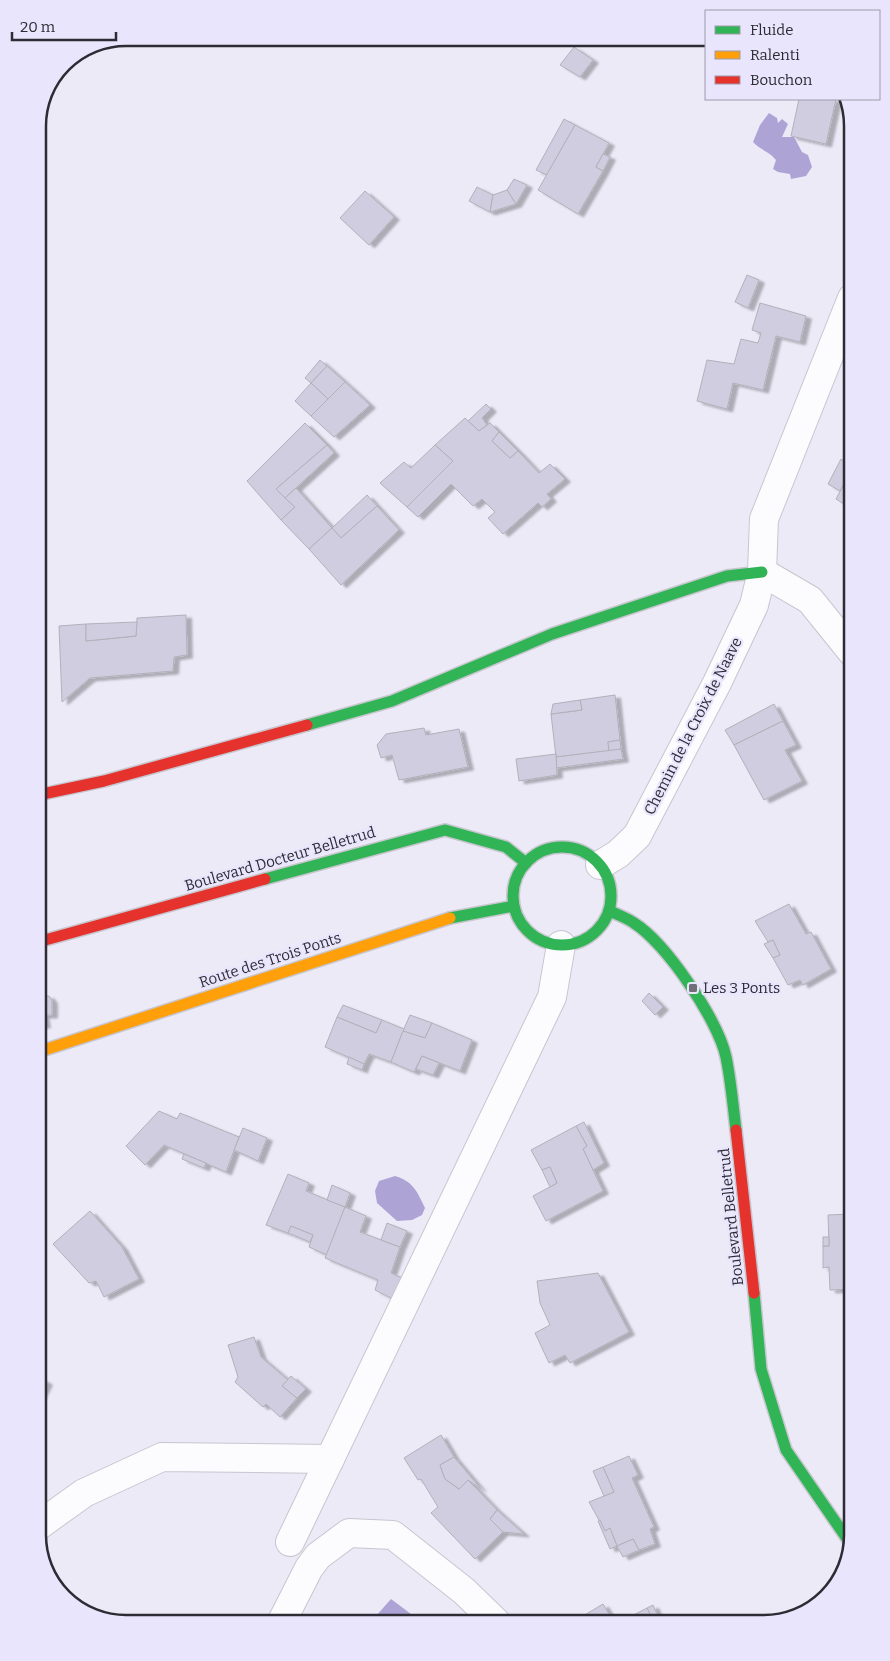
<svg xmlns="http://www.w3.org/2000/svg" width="890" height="1661" font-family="Bitter,serif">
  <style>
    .water { fill: #aea3d5 }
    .building { fill: #d1cde0; stroke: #b2b0ba; filter: url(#shadow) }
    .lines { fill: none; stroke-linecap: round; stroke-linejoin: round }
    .street-casing { stroke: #c7c6cf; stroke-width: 30 }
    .fast-casing { stroke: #c7c6cf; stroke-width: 14 }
    .slow-casing { stroke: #c7c6cf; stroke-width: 14 }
    .jam-casing { stroke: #c7c6cf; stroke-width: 14 }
    .street { stroke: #fcfcfe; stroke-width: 28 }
    .fast { stroke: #30b455; stroke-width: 11 }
    .slow { stroke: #ff9f0a; stroke-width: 11 }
    .jam { stroke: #e5322d; stroke-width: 11 }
    .poi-dot { fill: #706e78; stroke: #e9e5fc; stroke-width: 2 }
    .labels { text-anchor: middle; stroke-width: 4.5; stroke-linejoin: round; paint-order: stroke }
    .street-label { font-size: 15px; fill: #2d2c34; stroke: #e9e5fc }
    .poi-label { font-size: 15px; fill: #2d2c34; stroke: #e9e5fc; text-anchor: start }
    .rim { fill: none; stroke: #2d2c34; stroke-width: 2.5 }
  </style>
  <defs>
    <filter id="shadow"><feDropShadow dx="5.5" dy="3" stdDeviation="1" flood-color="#0004"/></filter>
  </defs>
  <rect width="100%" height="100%" fill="#eceaf7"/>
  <g class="water">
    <path d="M769,113L777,118L778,123L782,119L788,124L782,137H794L802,152L808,155L812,167L806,176L791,179L790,174L778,172L773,169L776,160C769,151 760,150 753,142L760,125Z"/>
    <path d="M395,1176C413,1181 418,1193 425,1208L422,1215L412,1220L397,1221L377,1203L375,1191L379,1181Z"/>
    <polygon points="391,1599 423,1623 386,1623 376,1616"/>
  </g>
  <g class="building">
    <polygon points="574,47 593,60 580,77 560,65"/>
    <polygon points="799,99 836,99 826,144 791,136"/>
    <polygon points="564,119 575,125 547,175 536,170"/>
    <polygon points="575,125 609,143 596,167 603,171 578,214 538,190"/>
    <polygon points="603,154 610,157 603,171 596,167"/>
    <polygon points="514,179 527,185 516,204 507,190"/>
    <polygon points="477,187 493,195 490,212 469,201"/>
    <polygon points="507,190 516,204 490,212 493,195"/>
    <polygon points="365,191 394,217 369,245 340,218"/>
    <polygon points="747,275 759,280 748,308 735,302"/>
    <polygon points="760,303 806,316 800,342 776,336 763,390 733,383 727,409 697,401 707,360 734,364 741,339 758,343 761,333 752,330"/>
    <polygon points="320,360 327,366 311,383 305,378"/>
    <polygon points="327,366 345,382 328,399 311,383"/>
    <polygon points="345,382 370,405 334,437 311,416"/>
    <polygon points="311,383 328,399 311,416 295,401"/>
    <polygon points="486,404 491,409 482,418 487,425 479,431 468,421"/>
    <polygon points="465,418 479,431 490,423 499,432 492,441 510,458 518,451 539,473 550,464 565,479 547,494 551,499 542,507 538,503 503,534 488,518 495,512 482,499 473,506 451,484 418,517 407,507 453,461 435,445"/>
    <polygon points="305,423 327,445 276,489 295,507 281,520 247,481"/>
    <polygon points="499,432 518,451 510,458 492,441"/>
    <polygon points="327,445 334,453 285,498 276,489"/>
    <polygon points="435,445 453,461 407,507 380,483 404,462 411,468"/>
    <polygon points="841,459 852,467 852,469 840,491 828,484"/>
    <polygon points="852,469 852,509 836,499"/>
    <polygon points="296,488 332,528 309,549 281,520 295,507 285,498"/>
    <polygon points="367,495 377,506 341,538 332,528"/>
    <polygon points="377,506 399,530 341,585 309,549 332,528 341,538"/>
    <polygon points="186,615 187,655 174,657 173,671 90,678 62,702 59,626 86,624 86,641 136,636 137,618"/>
    <polygon points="137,622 136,636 86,641 86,624"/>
    <polygon points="615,695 620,740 608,742 609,751 556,757 551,714 582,710 580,700"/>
    <polygon points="580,700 582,710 551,714 553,704"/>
    <polygon points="774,704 783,721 734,745 725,730"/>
    <polygon points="783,721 796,745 785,750 802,781 764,800 734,745"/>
    <polygon points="424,728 426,735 459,729 468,767 399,780 392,755 381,758 377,745 386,734"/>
    <polygon points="620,740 621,749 609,751 608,742"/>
    <polygon points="621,749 623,759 556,768 556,757"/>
    <polygon points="556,754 557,775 519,781 516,759"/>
    <polygon points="789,904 806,934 811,932 831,969 803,985 800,980 788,985 773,958 780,955 773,940 768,942 755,921"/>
    <polygon points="773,940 780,955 773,958 764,944"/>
    <polygon points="649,993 663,1007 655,1015 642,1001"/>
    <polygon points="38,996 40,996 45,1025 38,1025"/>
    <polygon points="40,996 49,996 52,1001 52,1015 43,1015"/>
    <polygon points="343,1005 382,1020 376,1033 337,1017"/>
    <polygon points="410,1015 432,1023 425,1038 403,1031"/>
    <polygon points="337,1017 376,1033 382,1020 404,1029 391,1062 369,1054 364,1064 325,1047"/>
    <polygon points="432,1023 472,1040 460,1071 422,1056 414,1072 391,1062 403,1031 425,1038"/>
    <polygon points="422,1056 439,1063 433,1075 416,1069"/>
    <polygon points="349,1057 364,1064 362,1070 347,1064"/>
    <polygon points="159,1111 177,1119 180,1113 239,1137 226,1172 164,1145 145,1165 126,1146"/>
    <polygon points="584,1122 604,1163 593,1170 583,1149 587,1146 576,1126"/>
    <polygon points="576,1126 587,1146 583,1149 603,1191 546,1221 533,1196 557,1183 550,1167 542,1170 531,1150"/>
    <polygon points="243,1128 267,1138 258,1161 234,1150"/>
    <polygon points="184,1154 206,1163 204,1168 182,1159"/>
    <polygon points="550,1167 557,1183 550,1187 542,1170"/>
    <polygon points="288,1174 309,1183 306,1191 345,1207 327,1255 309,1247 313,1235 291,1226 288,1233 266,1225"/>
    <polygon points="332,1185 350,1193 345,1207 327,1200"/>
    <polygon points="345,1207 366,1216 360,1232 400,1247 391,1273 409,1281 399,1302 375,1290 378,1280 325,1258"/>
    <polygon points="90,1211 122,1247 139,1279 104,1297 96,1281 89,1283 53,1244"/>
    <polygon points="852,1214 852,1289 830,1290 829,1267 823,1268 823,1246 829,1246 828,1215"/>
    <polygon points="387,1223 407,1231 400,1247 381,1240"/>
    <polygon points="291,1226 313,1235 310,1242 288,1233"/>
    <rect x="823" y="1237" width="6" height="9"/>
    <polygon points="598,1273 629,1332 570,1363 565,1355 549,1363 535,1333 550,1325 540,1303 537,1281"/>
    <polygon points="254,1337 261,1357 288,1380 282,1386 297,1398 280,1417 266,1404 263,1407 235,1382 238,1377 228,1345"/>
    <polygon points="291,1376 306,1389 297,1398 282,1386"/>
    <polygon points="38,1377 47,1382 38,1401"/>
    <polygon points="441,1435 454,1457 440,1465 445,1479 459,1489 468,1480 497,1510 490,1519 503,1532 475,1559 431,1513 438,1507 421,1479 418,1480 404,1458"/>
    <polygon points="629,1456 638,1475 632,1478 654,1527 650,1529 655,1544 639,1550 633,1539 617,1546 610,1528 605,1531 589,1502 614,1492 603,1467"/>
    <polygon points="454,1457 481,1489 468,1480 459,1489 445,1479 440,1465"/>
    <polygon points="603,1467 614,1492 604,1496 593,1471"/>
    <polygon points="497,1510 524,1534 503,1532 490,1519"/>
    <polygon points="600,1520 605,1531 610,1528 617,1546 610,1549 598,1521"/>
    <polygon points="633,1539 639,1550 623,1557 617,1546"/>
    <polygon points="603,1604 612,1619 605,1623 588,1623 583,1616"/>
    <polygon points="653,1605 661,1623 654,1623 647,1608"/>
    <polygon points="647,1608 654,1623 623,1623 622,1621"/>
    <polygon points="583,1616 588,1623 571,1623"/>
  </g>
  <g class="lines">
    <defs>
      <g id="street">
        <polyline points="762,572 810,600 852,652"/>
        <polyline points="600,865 618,854 637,836 717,683 754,605 762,572 764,519 852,298"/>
        <polyline points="38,1526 84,1493 162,1457 330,1459"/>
        <polyline points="290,1542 552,997 561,945"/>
        <polyline points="281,1623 309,1568 318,1556 349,1533 393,1535 464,1591 497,1623"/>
      </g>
      <g id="fast">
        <polyline points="307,725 392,701 552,634 727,576 762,572"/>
        <circle cx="562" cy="896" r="49"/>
        <polyline points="265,879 445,830 506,847 526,863"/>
        <path d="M610,911C618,915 627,918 634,923C666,943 718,1020 726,1057C731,1081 733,1106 736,1130"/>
        <polyline points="450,918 514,906"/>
        <polyline points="754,1293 761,1369 786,1450 850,1543"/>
      </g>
      <polyline id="slow" points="38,1052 450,918"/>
      <g id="jam">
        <polyline points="38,795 104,781 307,725"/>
        <polyline points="38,942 265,879"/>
        <polyline points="736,1130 754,1293"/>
      </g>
    </defs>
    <use href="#street" class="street-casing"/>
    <use href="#fast" class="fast-casing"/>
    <use href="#slow" class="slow-casing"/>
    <use href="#jam" class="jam-casing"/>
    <use href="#street" class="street"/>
    <use href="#fast" class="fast"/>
    <use href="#slow" class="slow"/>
    <use href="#jam" class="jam"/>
  </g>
  <rect class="poi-dot" x="688" y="983" width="10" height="10" rx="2.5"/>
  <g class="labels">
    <g class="street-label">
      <text transform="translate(693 726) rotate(-63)" y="5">Chemin de la Croix de Naave</text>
      <text transform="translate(280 859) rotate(-16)" y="5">Boulevard Docteur Belletrud</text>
      <text transform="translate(270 960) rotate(-18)" y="5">Route des Trois Ponts</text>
      <text transform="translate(731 1217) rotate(-96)" y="5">Boulevard Belletrud</text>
    </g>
    <g class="poi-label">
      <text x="703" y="993">Les 3 Ponts</text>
    </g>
  </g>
  <path d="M0 0H890V1661H0ZM126 46H764A80 80 0 0 1 844 126V1535A80 80 0 0 1 764 1615H126A80 80 0 0 1 46 1535V126A80 80 0 0 1 126 46Z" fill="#e9e5fc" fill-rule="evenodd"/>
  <path class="rim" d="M126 46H764A80 80 0 0 1 844 126V1535A80 80 0 0 1 764 1615H126A80 80 0 0 1 46 1535V126A80 80 0 0 1 126 46Z"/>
  <rect x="705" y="10" width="175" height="90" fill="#e9e5fc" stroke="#9e9bac"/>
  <rect x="715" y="26" width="25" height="8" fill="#30b455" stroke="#9e9bac"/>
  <text x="750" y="35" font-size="15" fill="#2d2c34">Fluide</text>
  <rect x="715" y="51" width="25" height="8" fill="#ff9f0a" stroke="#9e9bac"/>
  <text x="750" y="60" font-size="15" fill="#2d2c34">Ralenti</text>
  <rect x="715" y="76" width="25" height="8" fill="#e5322d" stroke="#9e9bac"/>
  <text x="750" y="85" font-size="15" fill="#2d2c34">Bouchon</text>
  <path d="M12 32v8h104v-8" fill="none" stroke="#2d2c34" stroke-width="2.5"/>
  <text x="20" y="32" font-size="15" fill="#2d2c34" stroke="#e9e5fc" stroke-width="4" paint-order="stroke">20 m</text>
</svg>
